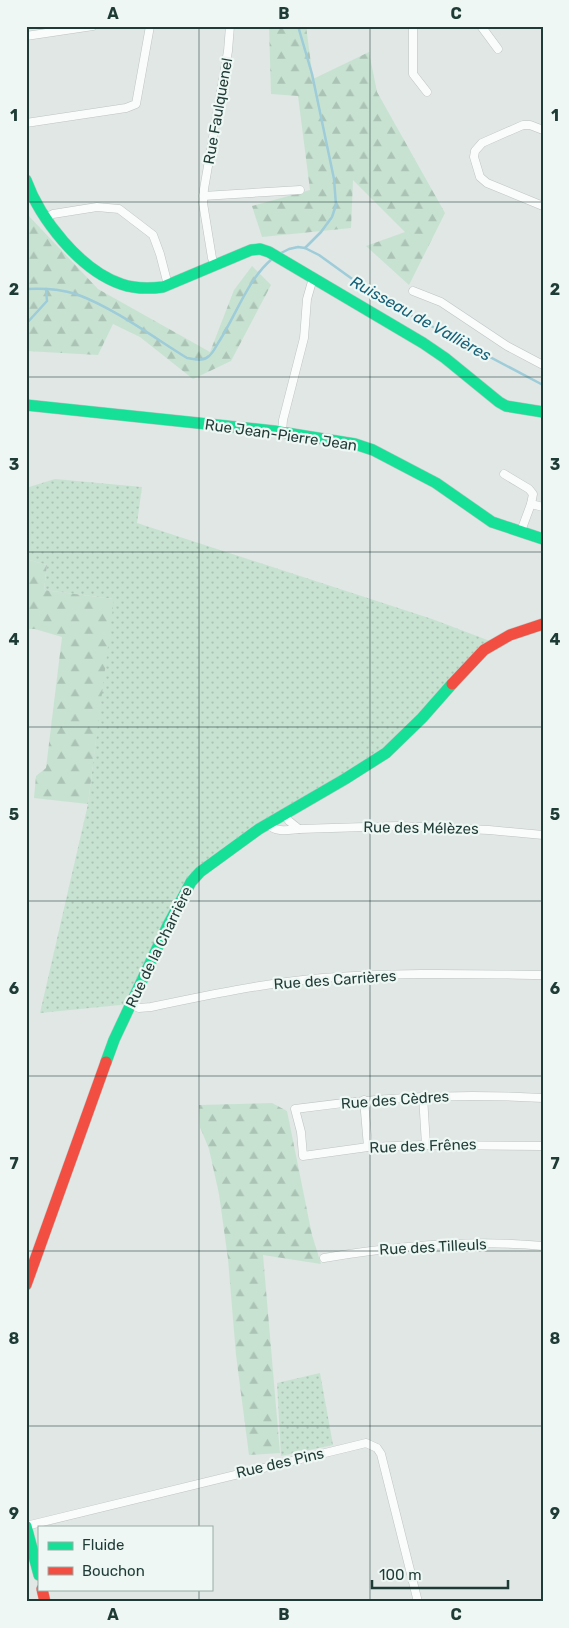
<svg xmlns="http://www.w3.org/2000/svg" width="569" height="1628" font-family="Rubik,sans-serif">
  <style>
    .grass { fill: url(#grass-dots) }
    .forest { fill: url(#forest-firs) }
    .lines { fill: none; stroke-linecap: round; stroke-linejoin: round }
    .stream { stroke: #9eccd9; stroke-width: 2.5 }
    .street-casing { stroke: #bdc4c2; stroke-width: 9 }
    .fast-casing { stroke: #bdc5c2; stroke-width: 12 }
    .jam-casing { stroke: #bdc5c2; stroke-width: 12 }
    .street { stroke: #fafbfb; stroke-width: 8 }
    .fast { stroke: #16e098; stroke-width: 11 }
    .jam { stroke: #f24e42; stroke-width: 11 }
    .grid { fill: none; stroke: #1e3b35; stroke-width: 1; stroke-opacity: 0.55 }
    .labels { text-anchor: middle; stroke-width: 4.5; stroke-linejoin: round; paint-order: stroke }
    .street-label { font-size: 15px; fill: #1e3b35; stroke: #eef7f3 }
    .water-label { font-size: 16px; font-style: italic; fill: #156179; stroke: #eef7f3 }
    .neatline { fill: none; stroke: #1e3b35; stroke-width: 2 }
    .grid-label { font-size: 16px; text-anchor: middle; font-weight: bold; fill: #1e3b35 }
  </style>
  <defs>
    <pattern id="grass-dots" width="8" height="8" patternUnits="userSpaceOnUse" patternTransform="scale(1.25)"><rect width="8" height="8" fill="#c8e2d2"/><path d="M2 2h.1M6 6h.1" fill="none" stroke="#abc3b5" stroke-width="1.8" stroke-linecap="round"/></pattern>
    <pattern id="forest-firs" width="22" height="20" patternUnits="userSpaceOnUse" patternTransform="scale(1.25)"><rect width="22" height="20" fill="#c8e2d2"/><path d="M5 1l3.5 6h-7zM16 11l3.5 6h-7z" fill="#abc3b5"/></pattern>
  </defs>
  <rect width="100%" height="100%" fill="#e0e7e5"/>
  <g class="grass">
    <polygon points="55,479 142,487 137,523 432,619 490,641 410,730 200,872 130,1004 40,1013 88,804 113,599 44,590 47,565 26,559 26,488"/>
    <polygon points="320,1373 333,1445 281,1456 277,1383"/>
  </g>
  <g class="forest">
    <polygon points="269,26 306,26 313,79 369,52 377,92 445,213 409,285 366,246 405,232 353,180 351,228 262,237 252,206 310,190 298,96 271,94"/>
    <polygon points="26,213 98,289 210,352 234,290 252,266 271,285 231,361 193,379 140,337 113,324 98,355 26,351"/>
    <polygon points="26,559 47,565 44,590 114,599 88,804 34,798 36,776 46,768 62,637 35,629 26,629"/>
    <polygon points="272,1103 287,1111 312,1235 321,1264 263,1255 280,1453 249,1455 236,1355 228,1259 219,1194 209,1149 200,1127 199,1105"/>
  </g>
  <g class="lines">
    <g class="stream">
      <polyline points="298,26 312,74 334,179 336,205 332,217 321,232 305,248"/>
      <polyline points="279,254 289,249 298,247 305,248 319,255 380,299 543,385"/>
      <path d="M26,289C43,288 60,289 76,294C114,308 153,337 187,358C195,359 203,362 209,356C214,352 217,344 220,340C237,313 248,279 272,259"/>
      <polyline points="26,324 47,301 46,289"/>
    </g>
    <defs>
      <g id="street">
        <polyline points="413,26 413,74 427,92"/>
        <polyline points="481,26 498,49"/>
        <polyline points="26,36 93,26"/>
        <polyline points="26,123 126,108 136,104 150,26"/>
        <polyline points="543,130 530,125 523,125 482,143 475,151 474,157 480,177 487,183 543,206"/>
        <polyline points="203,196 300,190"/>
        <polyline points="46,218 53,214 97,207 119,209 153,235 160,254 168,285"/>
        <polyline points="215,265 212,258 203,203 204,189 228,51 230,26"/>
        <polyline points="413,291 441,302 507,346 543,365"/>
        <polyline points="282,432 283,420 304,338 307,299 313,278"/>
        <polyline points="504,474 529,489 533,494 531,504 521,531"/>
        <polyline points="531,504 543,507"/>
        <path d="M268,824C276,833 288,830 299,829L289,821L284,814"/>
        <polyline points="299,829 398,826 489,830 543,835"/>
        <path d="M130,1004L139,1008L151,1007C208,995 265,983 323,978C396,972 470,974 543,975"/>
        <polyline points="423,1096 426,1145"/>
        <path d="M543,1098C460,1093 377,1097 295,1109L301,1132L303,1156L368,1147L426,1145L543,1146"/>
        <polyline points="364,1100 368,1147"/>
        <path d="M324,1258C396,1246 469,1239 543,1246"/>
        <polyline points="26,1526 366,1443 377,1448 381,1454 418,1602"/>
      </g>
      <g id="fast">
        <path d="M26,180C40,219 80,270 121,284C135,289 148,289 163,287L251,250L260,249L269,252L423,343L445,358L499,402L506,406L543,412"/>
        <polyline points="26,405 274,431 355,444 373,450 436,483 492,522 543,539"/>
        <polyline points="106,1062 114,1040 168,925 191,882 200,872 259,829 345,779 386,753 422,718 452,684"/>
        <polyline points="26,1526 39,1575"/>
      </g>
      <g id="jam">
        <polyline points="452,684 484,650 510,635 543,624"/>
        <polyline points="26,1285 106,1062"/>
        <polyline points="42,1589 45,1602"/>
      </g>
    </defs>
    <use href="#street" class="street-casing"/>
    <use href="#fast" class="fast-casing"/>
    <use href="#jam" class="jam-casing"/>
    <use href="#street" class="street"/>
    <use href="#fast" class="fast"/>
    <use href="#jam" class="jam"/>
  </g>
  <path class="grid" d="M199,26V1527M370,26V1602M26,202H543M26,377H543M26,552H543M26,727H543M26,901H543M26,1076H543M26,1251H543M26,1426H543M199,1589V1602"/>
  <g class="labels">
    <g class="street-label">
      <text transform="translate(218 111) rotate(-80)" y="5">Rue Faulquenel</text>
      <text transform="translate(281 435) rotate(8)" y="5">Rue Jean-Pierre Jean</text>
      <text transform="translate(421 828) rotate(1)" y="5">Rue des Mélèzes</text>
      <text transform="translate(159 947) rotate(-64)" y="5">Rue de la Charrière</text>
      <text transform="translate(335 980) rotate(-4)" y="5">Rue des Carrières</text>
      <text transform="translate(395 1100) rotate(-4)" y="5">Rue des Cèdres</text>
      <text transform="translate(423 1146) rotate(-2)" y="5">Rue des Frênes</text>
      <text transform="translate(433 1247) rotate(-3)" y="5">Rue des Tilleuls</text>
      <text transform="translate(280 1463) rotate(-13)" y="5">Rue des Pins</text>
    </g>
    <g class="water-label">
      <text transform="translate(421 318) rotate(29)" y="6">Ruisseau de Vallières</text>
    </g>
  </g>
  <rect width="569" height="1628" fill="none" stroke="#eef7f3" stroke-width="55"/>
  <rect x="38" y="1526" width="175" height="65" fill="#eef7f3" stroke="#9baca7"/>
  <rect x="48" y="1542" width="25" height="8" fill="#16e098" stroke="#9baca7"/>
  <text x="82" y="1550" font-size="15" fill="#1e3b35">Fluide</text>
  <rect x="48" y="1567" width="25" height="8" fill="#f24e42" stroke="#9baca7"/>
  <text x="82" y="1576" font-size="15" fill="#1e3b35">Bouchon</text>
  <path d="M372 1580v8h136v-8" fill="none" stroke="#1e3b35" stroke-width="2.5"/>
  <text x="379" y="1580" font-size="15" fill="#1e3b35" stroke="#eef7f3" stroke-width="4" paint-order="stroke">100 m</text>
  <rect x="28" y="28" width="514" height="1572" class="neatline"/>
  <g class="grid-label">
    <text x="113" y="19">A</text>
    <text x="284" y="19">B</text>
    <text x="456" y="19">C</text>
    <text x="14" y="121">1</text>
    <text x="555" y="121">1</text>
    <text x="14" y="295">2</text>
    <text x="555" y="295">2</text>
    <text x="14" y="470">3</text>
    <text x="555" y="470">3</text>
    <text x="14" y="645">4</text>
    <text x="555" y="645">4</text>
    <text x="14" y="820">5</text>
    <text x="555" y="820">5</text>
    <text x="14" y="994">6</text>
    <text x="555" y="994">6</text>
    <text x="14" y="1169">7</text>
    <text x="555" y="1169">7</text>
    <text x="14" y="1344">8</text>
    <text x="555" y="1344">8</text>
    <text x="14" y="1519">9</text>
    <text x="555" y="1519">9</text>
    <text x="113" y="1620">A</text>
    <text x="284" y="1620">B</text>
    <text x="456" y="1620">C</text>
  </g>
</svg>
